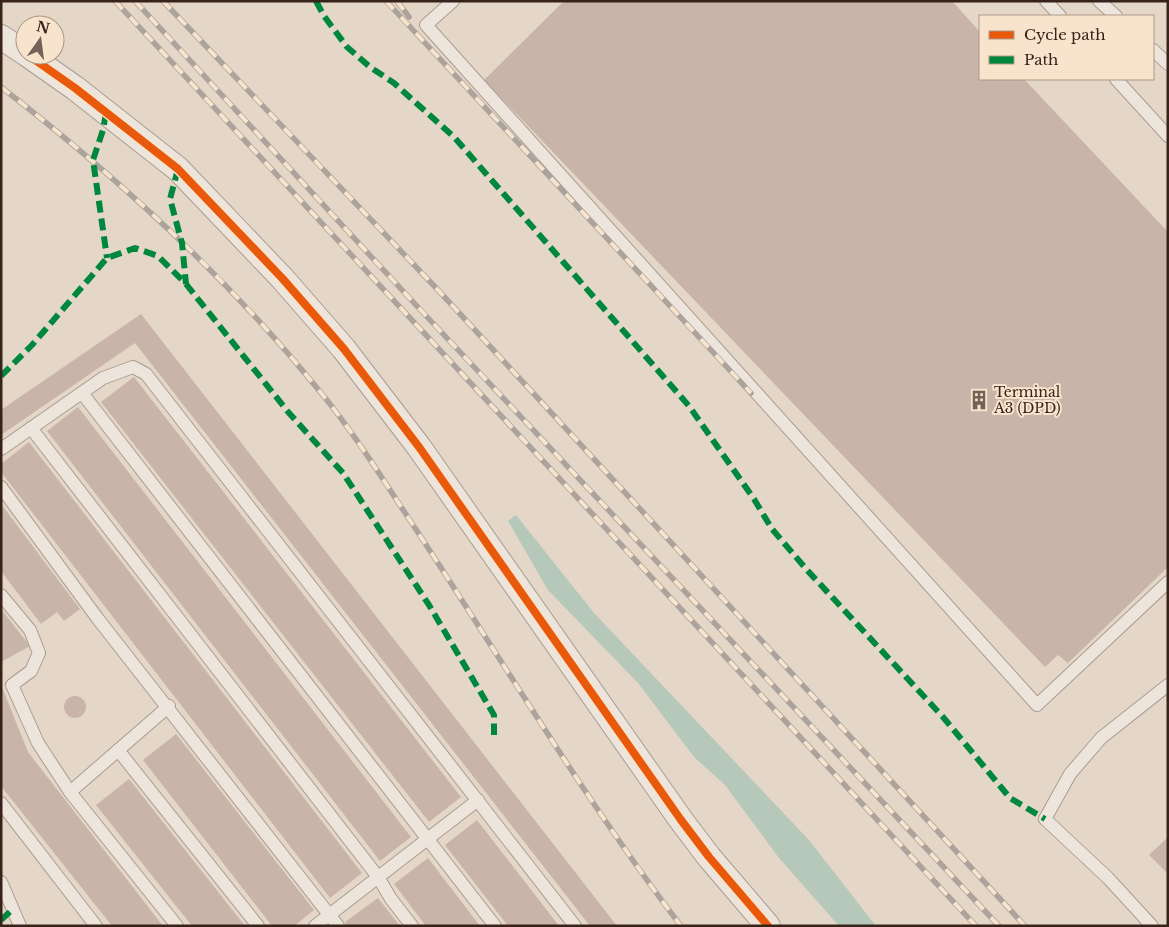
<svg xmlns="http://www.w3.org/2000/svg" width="1169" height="927" font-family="'Libre Baskerville',serif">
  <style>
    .water { fill: #b5c8b9 }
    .building { fill: #c9b4a9 }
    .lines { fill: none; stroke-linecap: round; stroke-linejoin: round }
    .lane-casing { stroke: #a99c92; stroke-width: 14 }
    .street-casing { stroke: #a99c92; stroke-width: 26 }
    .lane { stroke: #ede4db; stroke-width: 12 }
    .street { stroke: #ede4db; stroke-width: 24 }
    .rail-casing { stroke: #aba39c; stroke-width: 5.5 }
    .rail { stroke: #f8e4cc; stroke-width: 4; stroke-dasharray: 11; stroke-linecap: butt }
    .quiet { stroke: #00873e; stroke-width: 6; stroke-dasharray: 12 6; stroke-linecap: butt }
    .cycleway-casing { stroke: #f8e4cc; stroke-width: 11 }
    .cycleway { stroke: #e8590c; stroke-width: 8 }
    .labels { text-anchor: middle; stroke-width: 4; stroke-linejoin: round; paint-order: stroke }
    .poi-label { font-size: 14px; fill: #38231a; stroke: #f8e4cc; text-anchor: start }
  </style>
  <rect width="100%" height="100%" fill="#e5d7c8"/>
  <polygon class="water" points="516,515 594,613 809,840 876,926 839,926 779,858 725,785 694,757 638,683 548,590 508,521"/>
  <g class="building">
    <polygon points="564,1 952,1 980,32 980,79 1024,79 1168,232 1168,567 1068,663 1058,655 1045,667 484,80"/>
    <polygon points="141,314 617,926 590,926 135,343 1,435 1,410"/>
    <polygon points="134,377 461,797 429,822 101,402"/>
    <polygon points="78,407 411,837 380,861 47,431"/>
    <polygon points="29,442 362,873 330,898 1,472 1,464"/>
    <polygon points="1,504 80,609 64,621 57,612 41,624 1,571"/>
    <polygon points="1,609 30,646 1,662"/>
    <polygon points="1,685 28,752 163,926 112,926 1,786"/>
    <circle cx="75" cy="707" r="11"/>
    <polygon points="176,734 314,910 294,926 272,926 143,760"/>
    <polygon points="129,779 245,926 192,926 96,805"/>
    <polygon points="477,820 559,926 508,926 445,845"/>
    <polygon points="1168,837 1168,874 1149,855"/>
    <polygon points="428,858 480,926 426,926 394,884"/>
    <polygon points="378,898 400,926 348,926 345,922"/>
  </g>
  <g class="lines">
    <defs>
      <g id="lane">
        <polyline points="453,1 426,25 1037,705 1168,582"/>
        <polyline points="1046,1 1060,16"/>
        <polyline points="1099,1 1116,16"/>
        <polyline points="1153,50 1168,64"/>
        <polyline points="1116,79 1168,136"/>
        <polyline points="82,393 495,926"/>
        <polyline points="31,428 378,877 391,899 412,926"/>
        <polyline points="1,449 103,378 133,367 146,374 575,926"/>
        <polyline points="1,487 98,619 338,926"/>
        <polyline points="1,595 30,630 39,653 31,671 12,685 38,743 70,792 177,926"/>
        <polyline points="118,750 258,926"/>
        <polyline points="70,792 169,706"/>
        <polyline points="1,803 96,926"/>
        <polyline points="1,882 20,926"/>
        <polyline points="315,926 478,800"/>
        <polyline points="1152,926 1108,878 1045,819 1070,774 1101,738 1168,685"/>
      </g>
      <g id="street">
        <polyline points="1,37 25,53"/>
        <polyline points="28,55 75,88 178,169 282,278 344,349 419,447 681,820 709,857 768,926"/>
      </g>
    </defs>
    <use href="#lane" class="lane-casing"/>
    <use href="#street" class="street-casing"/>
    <use href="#lane" class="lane"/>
    <use href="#street" class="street"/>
    <defs>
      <g id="rail">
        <polyline points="115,1 976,926"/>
        <polyline points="135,1 415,304 999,926"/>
        <polyline points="163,1 438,290 1025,926"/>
        <polyline points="386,1 751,393"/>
        <polyline points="397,1 409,17"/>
        <path d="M1,87C116,176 225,275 317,388C354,432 385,483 417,531C504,663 585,800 681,926"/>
      </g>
    </defs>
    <use href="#rail" class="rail-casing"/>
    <use href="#rail" class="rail"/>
    <g class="quiet">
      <polyline points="316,1 324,16 347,47 370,67 394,83 454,137 689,406 754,499 772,529 807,570 943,717 1010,798 1045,819"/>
      <polyline points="106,113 103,130 93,160 107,258"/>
      <polyline points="178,169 170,199 182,243 186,284"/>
      <polyline points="1,376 32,345 107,258 135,248 158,256 186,284 289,413 343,473 429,605 494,715 494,735"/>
      <polyline points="1,920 13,909"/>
    </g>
    <defs>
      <polyline id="cycleway" points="28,55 75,88 178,169 282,278 344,349 419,447 681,820 709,857 768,926"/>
    </defs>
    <use href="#cycleway" class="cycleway-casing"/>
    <use href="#cycleway" class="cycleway"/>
  </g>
  <defs>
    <symbol id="building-bare" viewBox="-9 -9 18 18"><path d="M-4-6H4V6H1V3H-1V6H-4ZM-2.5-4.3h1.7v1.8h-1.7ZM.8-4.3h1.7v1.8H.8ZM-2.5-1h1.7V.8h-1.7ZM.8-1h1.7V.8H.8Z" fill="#756257" stroke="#f8e4cc" stroke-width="2.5" paint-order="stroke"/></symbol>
  </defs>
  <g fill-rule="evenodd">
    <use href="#building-bare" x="965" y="386" width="28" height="28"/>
  </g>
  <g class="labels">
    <g class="poi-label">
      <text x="994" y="397">Terminal<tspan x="994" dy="16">A3 (DPD)</tspan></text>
    </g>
  </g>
  <rect width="1169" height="927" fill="none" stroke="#38231a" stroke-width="5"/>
  <rect x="979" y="15" width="175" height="65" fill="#f8e4cc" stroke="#ab9785"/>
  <rect x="989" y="31" width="25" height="8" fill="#e8590c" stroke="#ab9785"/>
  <text x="1024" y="40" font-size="15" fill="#38231a">Cycle path</text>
  <rect x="989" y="56" width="25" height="8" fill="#00873e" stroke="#ab9785"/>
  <text x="1024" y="65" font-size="15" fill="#38231a">Path</text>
  <g transform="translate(40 40) rotate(14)"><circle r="24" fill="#f8e4cc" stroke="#ab9785"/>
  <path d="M0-4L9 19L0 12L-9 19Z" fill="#756257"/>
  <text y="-8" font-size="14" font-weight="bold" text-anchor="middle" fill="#38231a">N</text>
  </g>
</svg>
